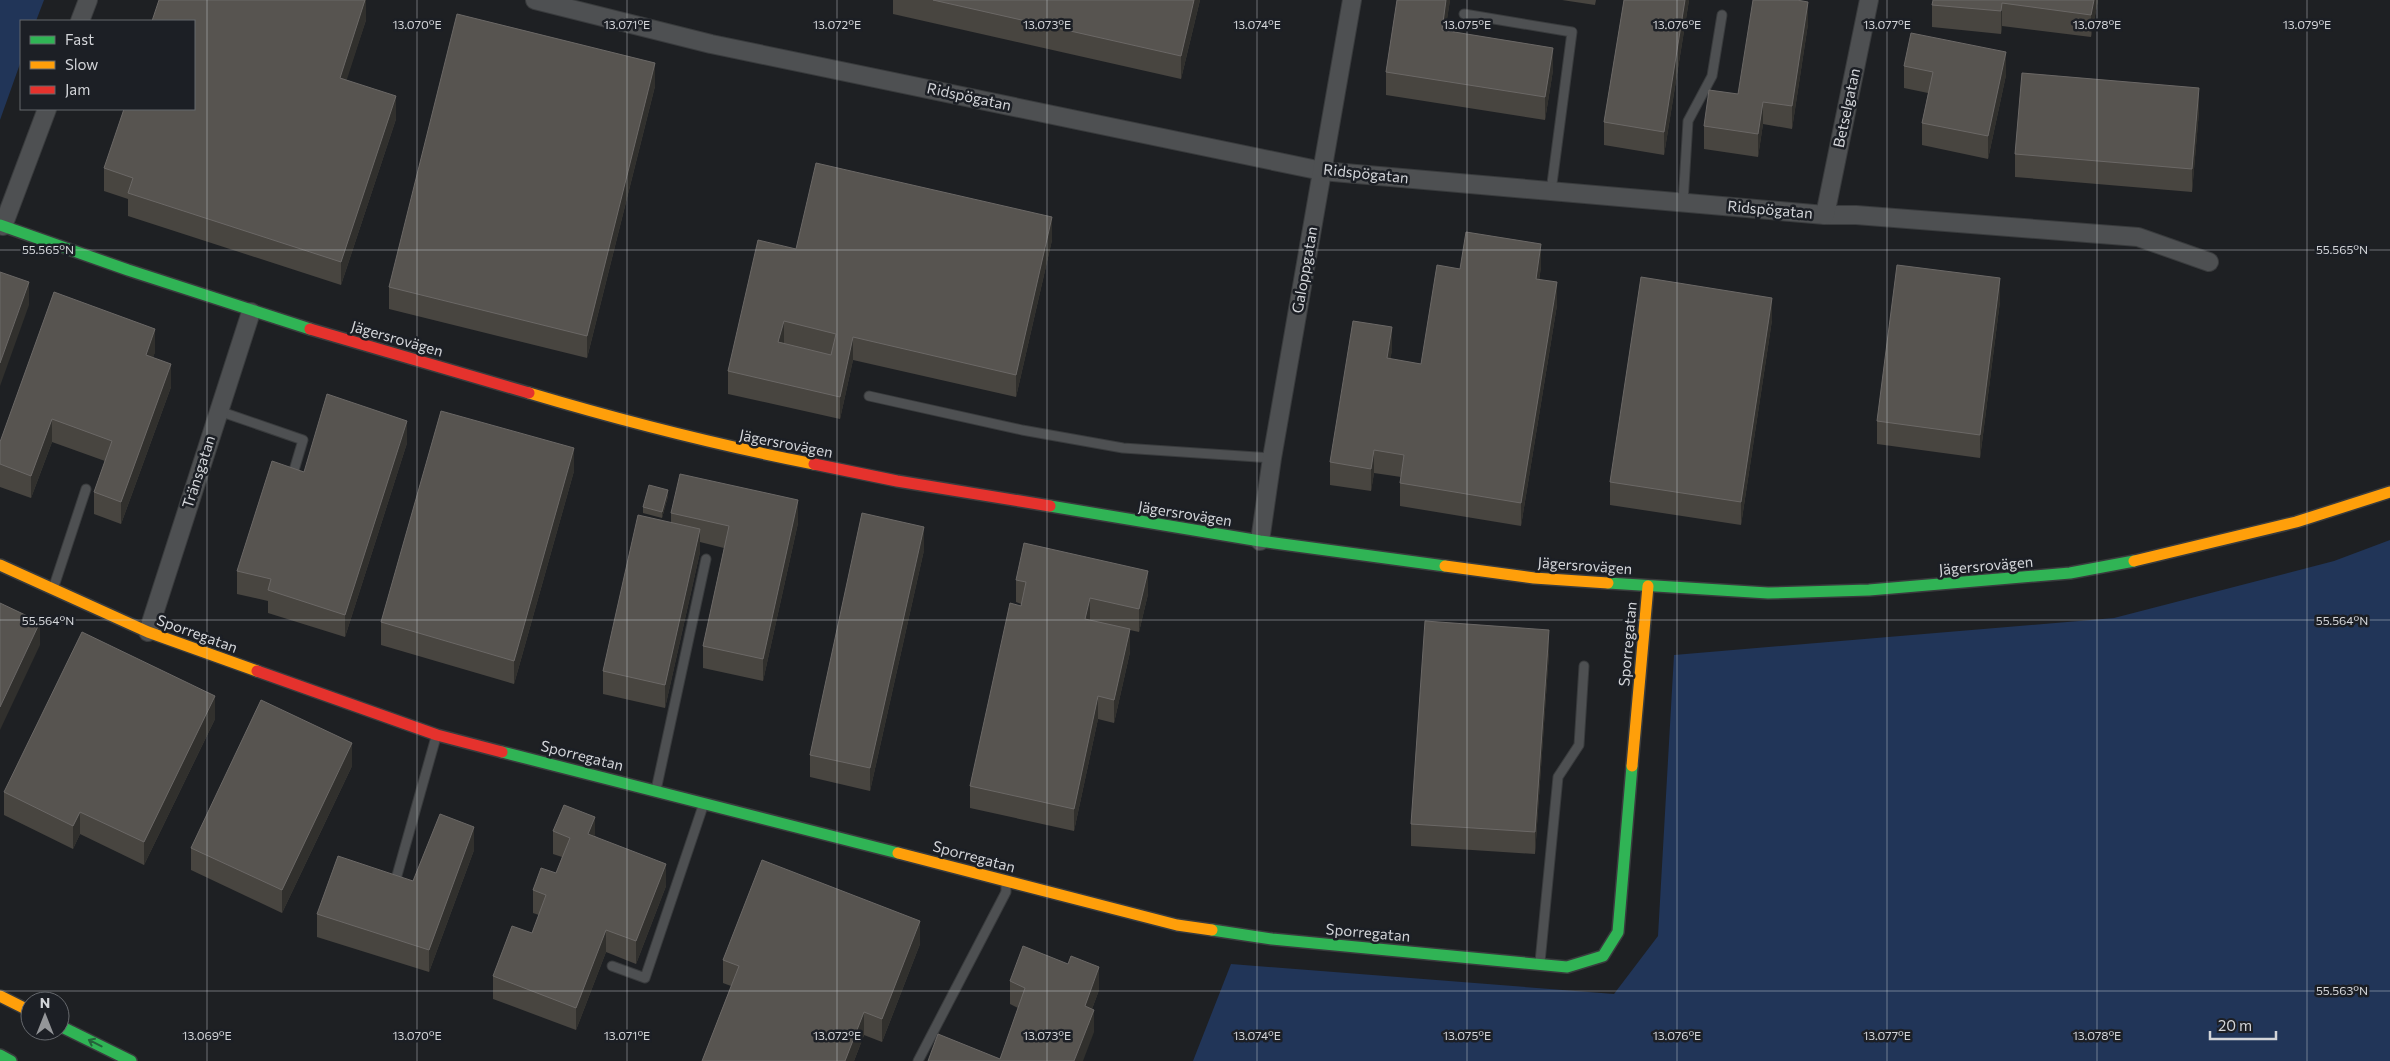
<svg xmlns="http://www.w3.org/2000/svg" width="2390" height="1061" font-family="Commissioner,sans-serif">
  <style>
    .green { fill: #213558 }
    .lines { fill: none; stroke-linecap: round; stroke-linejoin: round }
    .lane-casing { stroke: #393b3d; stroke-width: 11 }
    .street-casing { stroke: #393b3d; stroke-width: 20 }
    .fast-casing { stroke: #393b3d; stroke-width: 14 }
    .slow-casing { stroke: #393b3d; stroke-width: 14 }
    .jam-casing { stroke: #393b3d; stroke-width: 14 }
    .lane { stroke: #4e5052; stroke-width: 9 }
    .street { stroke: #4e5052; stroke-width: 18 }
    .fast { stroke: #30b455; stroke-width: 11 }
    .slow { stroke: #ff9f0a; stroke-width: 11 }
    .jam { stroke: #e5322d; stroke-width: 11 }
    .wall { fill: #484540 }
    .shaded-wall { fill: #31302d }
    .building { fill: #575450; stroke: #6b6866; fill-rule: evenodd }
    .oneway { stroke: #25623b }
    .ticks { fill: none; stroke: #d3d5d9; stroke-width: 1; stroke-opacity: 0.45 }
    .labels { text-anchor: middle; stroke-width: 5; stroke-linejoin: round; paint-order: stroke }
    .street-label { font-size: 15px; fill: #d3d5d9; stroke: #1c1f25 }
    .ticks-label { font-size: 12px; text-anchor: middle; fill: #d3d5d9; stroke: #1c1f25; stroke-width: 5; stroke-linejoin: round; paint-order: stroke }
  </style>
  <rect width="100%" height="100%" fill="#1e2023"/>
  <g class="green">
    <polygon points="0,0 44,0 36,21 21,21 21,61 0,120"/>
    <polygon points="2390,540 2390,1061 1193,1061 1231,964 1614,994 1658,936 1674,655 2114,618 2334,561"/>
  </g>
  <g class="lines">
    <defs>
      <g id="lane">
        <polyline points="1464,14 1572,32 1551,191"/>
        <polyline points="1683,203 1688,121 1712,76 1722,15"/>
        <polyline points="869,396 1022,430 1123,448 1272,458"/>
        <polyline points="219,411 303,440 292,477"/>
        <polyline points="54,586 86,489"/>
        <polyline points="656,790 706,559"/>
        <polyline points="394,886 436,737"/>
        <polyline points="1540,962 1558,777 1579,745 1584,666"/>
        <polyline points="612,966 645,978 703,806"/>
        <polyline points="918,1061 1006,892 1006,884"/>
      </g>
      <g id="street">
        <polyline points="535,0 711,44 1322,171 1825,215 1856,215 2138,237 2209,262"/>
        <polyline points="80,21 88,0"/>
        <polyline points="1825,215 1869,0"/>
        <polyline points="3,226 47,109"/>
        <polyline points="1260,541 1272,458 1352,0"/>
        <polyline points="148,632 251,312"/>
      </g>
      <g id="fast">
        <polyline points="0,225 128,270 310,329"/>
        <polyline points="1050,506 1260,541 1445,566"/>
        <polyline points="1608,583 1768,593 1869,590 2070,573 2134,561"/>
        <polyline points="502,752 898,853"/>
        <polyline points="1212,930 1272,939 1567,967 1603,956 1618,932 1632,766"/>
        <polyline points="60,1026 131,1061"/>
        <polyline points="0,1055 11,1061"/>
      </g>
      <g id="slow">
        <path d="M529,393C623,421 717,445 814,464"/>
        <polyline points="2134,561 2296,522 2390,492"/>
        <polyline points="0,565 148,632 257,671"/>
        <polyline points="1445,566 1534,578 1608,583"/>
        <polyline points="1632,766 1648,586"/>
        <polyline points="898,853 1177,925 1212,930"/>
        <polyline points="0,996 30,1011"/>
      </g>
      <g id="jam">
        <polyline points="310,329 529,393"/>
        <polyline points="814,464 897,481 1050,506"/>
        <polyline points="257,671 437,735 502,752"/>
      </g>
    </defs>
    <use href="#lane" class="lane-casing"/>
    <use href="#street" class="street-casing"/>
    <use href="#fast" class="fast-casing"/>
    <use href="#slow" class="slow-casing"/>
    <use href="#jam" class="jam-casing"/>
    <use href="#lane" class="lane"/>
    <use href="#street" class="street"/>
    <use href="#fast" class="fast"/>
    <use href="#slow" class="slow"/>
    <use href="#jam" class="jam"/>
  </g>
  <g class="wall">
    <polygon points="366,0 366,20 346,80 396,119 341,285 128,216 128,199 104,191 104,168"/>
    <polygon points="893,0 1200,0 1181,79 893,14"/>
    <polygon points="1397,0 1450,0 1445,31 1553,70 1545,120 1386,95 1386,72"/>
    <polygon points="1562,0 1596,0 1595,5"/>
    <polygon points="1624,0 1689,0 1664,155 1604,145 1604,122"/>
    <polygon points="2098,0 2091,37 2002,26 2001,34 1932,27 1932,5"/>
    <polygon points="1808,24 1792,129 1763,124 1758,157 1704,149 1704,126 1738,94"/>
    <polygon points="1904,66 2006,75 1988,159 1922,145 1922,123 1928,93 1904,88"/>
    <polygon points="655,86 587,358 389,309 389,287"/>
    <polygon points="2199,111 2192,192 2015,177 2015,154"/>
    <polygon points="1052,240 1016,397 853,360 840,419 728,394 728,371 796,249"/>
    <polygon points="1541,267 1539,280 1557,305 1521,526 1400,506 1400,483 1401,477 1374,473 1371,491 1330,485 1330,462 1392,350 1390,359 1421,364 1460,269"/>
    <polygon points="2000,301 1980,458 1877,444 1877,421"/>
    <polygon points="1772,320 1741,525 1610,505 1610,482"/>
    <polygon points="155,352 153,357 171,387 121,524 94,514 94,492 105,461 52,442 31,498 0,487 0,442"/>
    <polygon points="407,443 345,637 268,613 268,601 237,594 237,571 304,472"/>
    <polygon points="574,471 514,684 381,645 381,622"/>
    <polygon points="668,496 662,518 643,513 643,507"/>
    <polygon points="671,513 798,523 763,681 703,668 703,646 724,548 700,542 700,552 665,708 603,694 603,671 671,523"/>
    <polygon points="924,550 870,791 810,777 810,755"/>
    <polygon points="1016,580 1148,594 1139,632 1130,630 1130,652 1114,723 1098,719 1074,831 970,808 970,786 1021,604 1016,602"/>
    <polygon points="1549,652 1535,854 1411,846 1411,824"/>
    <polygon points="215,719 144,865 80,834 73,849 4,815 4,792"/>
    <polygon points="352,766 282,913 191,870 191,848"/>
    <polygon points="553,831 595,836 666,886 636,964 606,952 576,1030 493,999 493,976 532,933 539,915 533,913 533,890 556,873 562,857 553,854"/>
    <polygon points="474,850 429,972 317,937 317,914 413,881"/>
    <polygon points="920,944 882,1042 864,1035 854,1061 702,1061 731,986 723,983 723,960"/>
    <polygon points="1010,981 1099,990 1092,1009 1094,1032 1000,1059 1018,1008 1010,1004"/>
  </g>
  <g class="shaded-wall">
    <polygon points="365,0 366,0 366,20 340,101 340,78"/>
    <polygon points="1194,0 1200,0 1181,79 1181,56"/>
    <polygon points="1446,0 1450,0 1442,53 1442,30"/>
    <polygon points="1685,0 1689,0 1664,155 1664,132"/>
    <polygon points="2094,0 2098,0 2091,37 2091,15"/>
    <polygon points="1808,2 1808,24 1792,129 1792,106"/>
    <polygon points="2002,3 2002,26 2001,34 2001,11"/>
    <polygon points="1553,48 1553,70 1545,120 1545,97"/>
    <polygon points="2006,52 2006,75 1988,159 1988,136"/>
    <polygon points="655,63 655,86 587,358 587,336"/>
    <polygon points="2199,88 2199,111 2192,192 2192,169"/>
    <polygon points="396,96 396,119 341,285 341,262"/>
    <polygon points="1763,102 1763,124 1758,157 1758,134"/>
    <polygon points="1052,217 1052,240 1016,397 1016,375"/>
    <polygon points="1541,244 1541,267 1536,302 1536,279"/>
    <polygon points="2000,278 2000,301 1980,458 1980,435"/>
    <polygon points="29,282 29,305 0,386 0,363"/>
    <polygon points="1557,282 1557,305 1521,526 1521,503"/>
    <polygon points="1772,298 1772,320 1741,525 1741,502"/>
    <polygon points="784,321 784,343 778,342"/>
    <polygon points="1392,327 1392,350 1387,381 1387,358"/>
    <polygon points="155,329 155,352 146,377 146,355"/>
    <polygon points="853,337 853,360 840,419 840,397"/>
    <polygon points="171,364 171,387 121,524 121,502"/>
    <polygon points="52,419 52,442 31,498 31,476"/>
    <polygon points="407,421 407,443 345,637 345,615"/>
    <polygon points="574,448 574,471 514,684 514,661"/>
    <polygon points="1374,450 1374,473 1371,491 1371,469"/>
    <polygon points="668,490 668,496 662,518 662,512"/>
    <polygon points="798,500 798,523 763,681 763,659"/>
    <polygon points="924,527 924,550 870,791 870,768"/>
    <polygon points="700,529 700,552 665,708 665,685"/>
    <polygon points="1148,571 1148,594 1139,632 1139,609"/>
    <polygon points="1090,598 1090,621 1085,619"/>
    <polygon points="40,622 40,645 0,730 0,707"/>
    <polygon points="1130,629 1130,652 1114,723 1114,700"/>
    <polygon points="1549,630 1549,652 1535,854 1535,832"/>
    <polygon points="215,696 215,719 144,865 144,842"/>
    <polygon points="1098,696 1098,719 1074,831 1074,809"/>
    <polygon points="352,743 352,766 282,913 282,890"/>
    <polygon points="80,812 80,834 73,849 73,826"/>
    <polygon points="595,817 595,840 588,834"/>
    <polygon points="474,827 474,850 429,972 429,950"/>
    <polygon points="666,864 666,886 636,964 636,941"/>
    <polygon points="920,921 920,944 882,1042 882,1019"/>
    <polygon points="606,930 606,952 576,1030 576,1008"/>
    <polygon points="1099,967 1099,990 1085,1028 1085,1006"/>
    <polygon points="1094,1010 1094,1032 1083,1061 1074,1061"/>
    <polygon points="864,1012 864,1035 854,1061 845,1061"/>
  </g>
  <g class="building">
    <polygon points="159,0 365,0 340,78 396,96 341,262 128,193 133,178 104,168 124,109 194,109 194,21 152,21"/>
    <polygon points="933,0 1194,0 1181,56"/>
    <polygon points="1397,0 1446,0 1442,30 1553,48 1545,97 1386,72"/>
    <polygon points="1624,0 1685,0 1664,132 1604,122"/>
    <polygon points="1753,0 1797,0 1808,2 1792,106 1763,102 1758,134 1704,126 1709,90 1738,94"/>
    <polygon points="1933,0 2094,0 2091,15 2002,3 2001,11 1932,5"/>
    <polygon points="457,14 655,63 587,336 389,287"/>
    <polygon points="1911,33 2006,52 1988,136 1922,123 1933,72 1904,66"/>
    <polygon points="2022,73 2199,88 2192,169 2015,154"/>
    <path d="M816,163L1052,217L1016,375L853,337L840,397L728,371L758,240L796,249ZM784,321L836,334L831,355L778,342Z"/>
    <polygon points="1466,232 1541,244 1536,279 1557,282 1521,503 1400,483 1404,455 1374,450 1371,469 1330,462 1353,321 1392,327 1387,358 1421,364 1437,265 1460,269"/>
    <polygon points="1897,265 2000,278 1980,435 1877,421"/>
    <polygon points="0,272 29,282 0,363"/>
    <polygon points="1641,277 1772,298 1741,502 1610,482"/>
    <polygon points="54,292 155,329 146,355 171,364 121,502 94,492 112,441 52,419 31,476 0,464 0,442"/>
    <polygon points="327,394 407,421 345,615 268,590 271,579 237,571 272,461 304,472"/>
    <polygon points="441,411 574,448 514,661 381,622"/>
    <polygon points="680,474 798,500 763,659 703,646 729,526 671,513"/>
    <polygon points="649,485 668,490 662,512 643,507"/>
    <polygon points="862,513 924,527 870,768 810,755"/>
    <polygon points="638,515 700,529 665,685 603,671"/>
    <polygon points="1024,543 1148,571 1139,609 1090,598 1085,619 1130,629 1114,700 1098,696 1074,809 970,786 1010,603 1021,606 1026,582 1016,580"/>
    <polygon points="0,603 40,622 0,707"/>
    <polygon points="1425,621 1549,630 1535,832 1411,824"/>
    <polygon points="82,632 215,696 144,842 80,812 73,826 4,792"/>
    <polygon points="261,700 352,743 282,890 191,848"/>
    <polygon points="564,805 595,817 588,834 666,864 636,941 606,930 576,1008 493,976 512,926 532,933 546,895 533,890 541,868 556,873 570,838 553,831"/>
    <polygon points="440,814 474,827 429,950 317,914 338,856 413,881"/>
    <polygon points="762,860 920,921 882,1019 864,1012 845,1061 702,1061 739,966 723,960"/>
    <polygon points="1023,946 1068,964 1071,956 1099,967 1085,1006 1094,1010 1074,1061 928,1061 938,1034 1000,1059 1025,988 1010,981"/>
  </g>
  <defs><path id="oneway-shaft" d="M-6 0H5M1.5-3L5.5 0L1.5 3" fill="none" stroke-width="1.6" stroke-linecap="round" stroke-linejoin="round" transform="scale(1.25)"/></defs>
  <use class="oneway" href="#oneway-shaft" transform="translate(95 1043) rotate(-153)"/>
  <path class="ticks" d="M207,0V1061M417,0V1061M627,0V1061M837,0V1061M1047,0V1061M1257,0V1061M1467,0V1061M1677,0V1061M1887,0V1061M2097,0V1061M2307,0V1061M0,250H2390M0,620H2390M0,991H2390"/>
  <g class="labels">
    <g class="street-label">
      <text transform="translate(969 97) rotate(12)" y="5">Ridspögatan</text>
      <text transform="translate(1847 108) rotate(-78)" y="5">Betselgatan</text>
      <text transform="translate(1366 174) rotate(6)" y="5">Ridspögatan</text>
      <text transform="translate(1770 210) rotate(5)" y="5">Ridspögatan</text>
      <text transform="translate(1305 270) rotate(-80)" y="5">Galoppgatan</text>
      <text transform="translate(397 339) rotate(16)" y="5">Jägersrovägen</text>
      <text transform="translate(786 444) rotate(11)" y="5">Jägersrovägen</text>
      <text transform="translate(199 472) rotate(-72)" y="5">Tränsgatan</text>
      <text transform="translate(1185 514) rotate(9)" y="5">Jägersrovägen</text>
      <text transform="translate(1585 566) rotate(4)" y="5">Jägersrovägen</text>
      <text transform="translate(1986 566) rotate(-5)" y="5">Jägersrovägen</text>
      <text transform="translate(197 634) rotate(20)" y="5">Sporregatan</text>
      <text transform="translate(1628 644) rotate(-85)" y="5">Sporregatan</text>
      <text transform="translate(582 756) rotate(14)" y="5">Sporregatan</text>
      <text transform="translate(974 857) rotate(15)" y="5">Sporregatan</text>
      <text transform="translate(1368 933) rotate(5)" y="5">Sporregatan</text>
    </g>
  </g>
  <g class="ticks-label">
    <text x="417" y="29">13.070°E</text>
    <text x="627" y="29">13.071°E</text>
    <text x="837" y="29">13.072°E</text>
    <text x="1047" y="29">13.073°E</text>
    <text x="1257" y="29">13.074°E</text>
    <text x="1467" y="29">13.075°E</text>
    <text x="1677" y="29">13.076°E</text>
    <text x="1887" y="29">13.077°E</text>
    <text x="2097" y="29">13.078°E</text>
    <text x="2307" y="29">13.079°E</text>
    <text x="48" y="254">55.565°N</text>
    <text x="2342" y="254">55.565°N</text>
    <text x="48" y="625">55.564°N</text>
    <text x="2342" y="625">55.564°N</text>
    <text x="2342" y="995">55.563°N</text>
    <text x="207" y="1040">13.069°E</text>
    <text x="417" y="1040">13.070°E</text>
    <text x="627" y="1040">13.071°E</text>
    <text x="837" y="1040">13.072°E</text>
    <text x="1047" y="1040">13.073°E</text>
    <text x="1257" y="1040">13.074°E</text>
    <text x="1467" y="1040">13.075°E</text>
    <text x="1677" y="1040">13.076°E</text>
    <text x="1887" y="1040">13.077°E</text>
    <text x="2097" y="1040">13.078°E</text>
  </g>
  <rect x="20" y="20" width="175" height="90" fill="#1c1f25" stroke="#65686d"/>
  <rect x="30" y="36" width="25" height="8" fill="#30b455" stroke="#65686d"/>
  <text x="65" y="45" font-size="15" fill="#d3d5d9">Fast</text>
  <rect x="30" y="61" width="25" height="8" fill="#ff9f0a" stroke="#65686d"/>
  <text x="65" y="70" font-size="15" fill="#d3d5d9">Slow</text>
  <rect x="30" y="86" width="25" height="8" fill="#e5322d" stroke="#65686d"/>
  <text x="65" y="95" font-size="15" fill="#d3d5d9">Jam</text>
  <g transform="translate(45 1016)"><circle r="24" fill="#1c1f25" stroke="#65686d"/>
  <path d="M0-4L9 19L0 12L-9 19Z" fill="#949699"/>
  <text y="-8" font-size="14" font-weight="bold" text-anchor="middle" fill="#d3d5d9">N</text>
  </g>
  <path d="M2210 1031v8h66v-8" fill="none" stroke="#d3d5d9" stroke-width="2.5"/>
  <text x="2218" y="1031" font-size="15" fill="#d3d5d9" stroke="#1c1f25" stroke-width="4" paint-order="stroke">20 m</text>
</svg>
